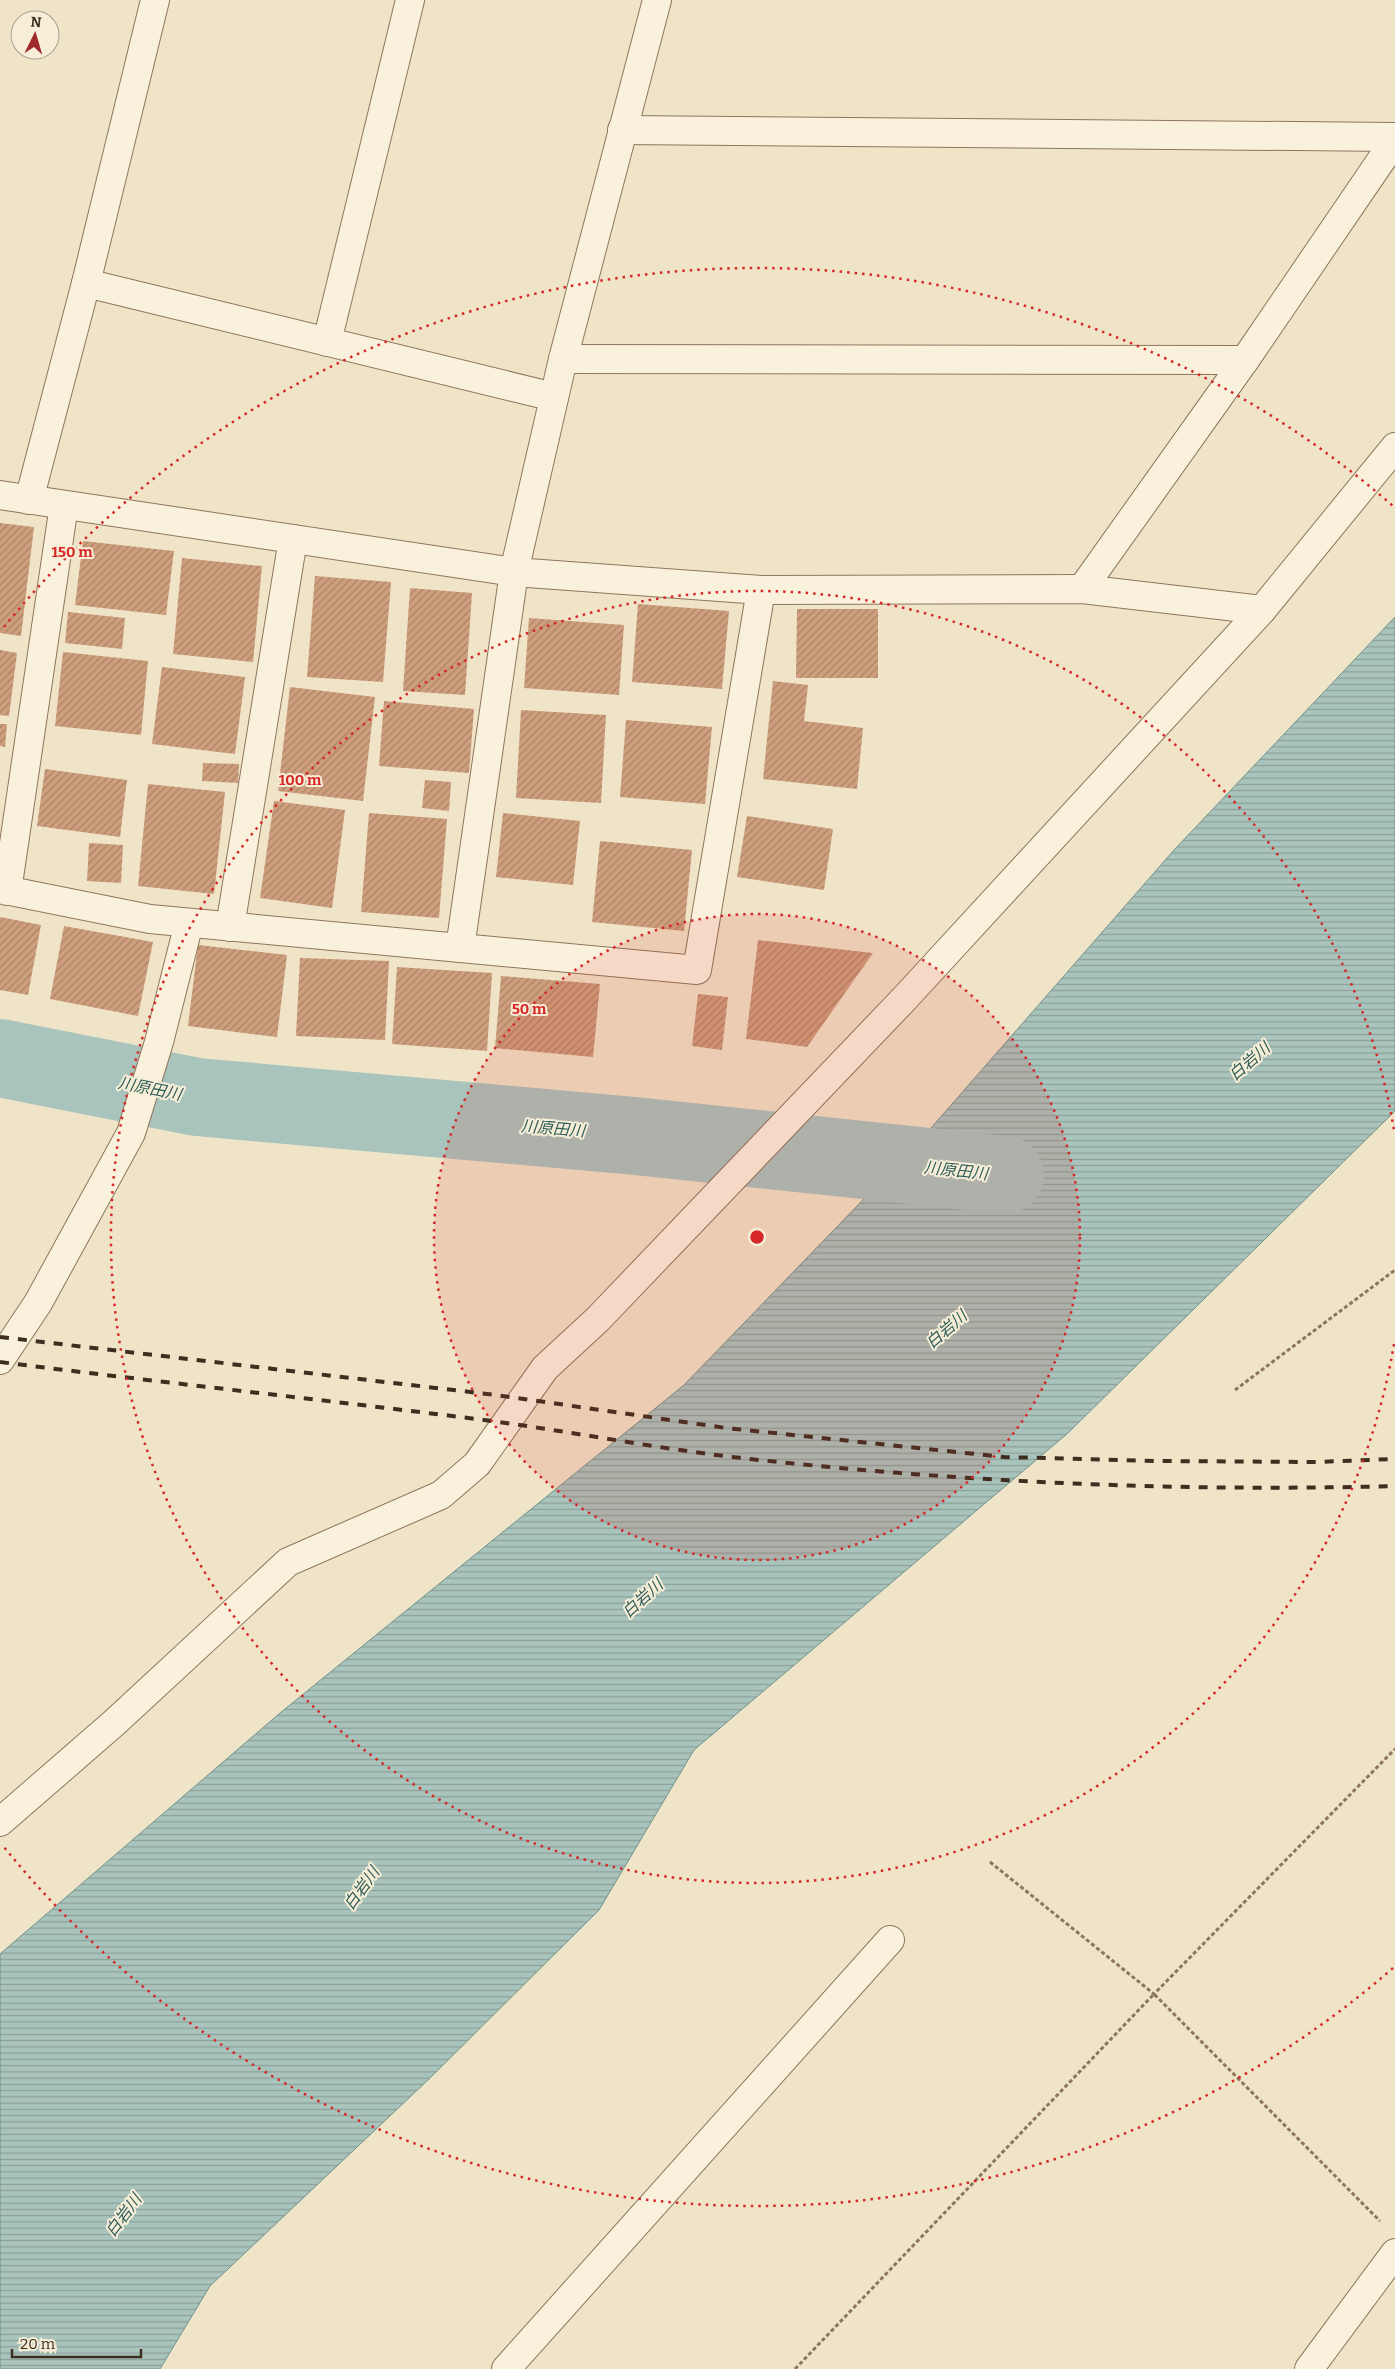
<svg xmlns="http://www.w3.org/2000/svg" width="1395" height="2369" font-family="Bitter,'Noto Sans JP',serif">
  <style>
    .water { fill: url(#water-rules); stroke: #6f938a }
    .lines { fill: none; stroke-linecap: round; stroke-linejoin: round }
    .river { stroke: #a9c4bc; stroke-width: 78 }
    .building { fill: url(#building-hatch) }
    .street-casing { stroke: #8d765c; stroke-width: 30 }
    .path { stroke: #8d765c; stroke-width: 3; stroke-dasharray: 4 2.5; stroke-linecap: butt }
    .street { stroke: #faf1dc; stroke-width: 28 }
    .rail { stroke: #3d2e20; stroke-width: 4; stroke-dasharray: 9 9; stroke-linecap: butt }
    .ring { fill: none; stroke: #d62828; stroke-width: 2.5; stroke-dasharray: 2.5 5 }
    .labels { text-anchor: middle; stroke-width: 4; stroke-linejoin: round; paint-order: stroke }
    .water-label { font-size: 16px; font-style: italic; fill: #2f5d5a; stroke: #f7eed8 }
    .centre { fill: #d62828; stroke: #f7eed8; stroke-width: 2.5 }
    .ring-label { font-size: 15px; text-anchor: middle; font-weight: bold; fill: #d62828; stroke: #f7eed8; stroke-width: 4; stroke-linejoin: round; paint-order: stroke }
  </style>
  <defs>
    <pattern id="water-rules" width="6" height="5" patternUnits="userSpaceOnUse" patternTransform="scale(1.25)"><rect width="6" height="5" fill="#a9c4bc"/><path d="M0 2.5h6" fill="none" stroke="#8ba098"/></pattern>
    <pattern id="building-hatch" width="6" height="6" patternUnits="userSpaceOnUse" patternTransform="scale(1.25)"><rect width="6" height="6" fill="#cf9f7d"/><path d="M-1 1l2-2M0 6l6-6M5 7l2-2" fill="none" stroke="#a98266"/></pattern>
  </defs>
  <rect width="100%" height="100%" fill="#f0e4c8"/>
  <polygon class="water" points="1395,617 1395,1111 1068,1433 694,1750 599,1910 429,2079 210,2286 160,2369 0,2369 0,1954 280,1713 684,1385 917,1144 1174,850"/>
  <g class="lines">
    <polyline class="river" points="0,1058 197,1097 635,1136 1005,1175"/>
  </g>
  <g class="building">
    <polygon points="0,523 34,527 21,636 0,633"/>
    <polygon points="83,541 174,551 166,615 75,605"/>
    <polygon points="182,558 262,566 253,662 173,654"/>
    <polygon points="315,576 391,582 383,682 307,677"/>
    <polygon points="410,588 472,593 465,695 403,691"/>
    <polygon points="638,604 729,611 722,689 632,682"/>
    <polygon points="797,609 878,609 878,678 796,678"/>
    <polygon points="68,612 125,618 122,649 65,643"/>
    <polygon points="529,618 624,625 619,695 524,688"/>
    <polygon points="0,650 17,653 9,716 0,715"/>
    <polygon points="63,652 148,661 141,735 55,726"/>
    <polygon points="162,667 245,677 235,754 152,744"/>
    <polygon points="773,681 808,685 804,721 863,728 857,789 763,779"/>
    <polygon points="290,687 375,697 363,801 278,791"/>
    <polygon points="384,701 474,709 469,773 379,766"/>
    <polygon points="521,710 606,715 601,803 516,798"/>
    <polygon points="626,720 712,727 705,804 620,797"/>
    <polygon points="0,724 7,724 5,747 0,746"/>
    <polygon points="203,763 239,764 238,783 202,781"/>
    <polygon points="45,769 127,780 120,837 37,826"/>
    <polygon points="425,780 451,782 449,811 422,808"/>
    <polygon points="148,784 225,792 214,894 138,886"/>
    <polygon points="274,801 345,810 332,908 260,898"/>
    <polygon points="369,813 447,819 439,918 361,912"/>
    <polygon points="503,813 580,821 573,885 496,877"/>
    <polygon points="747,816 833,829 824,890 737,877"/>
    <polygon points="600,841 692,850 684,931 592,922"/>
    <polygon points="89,843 123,845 121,883 87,881"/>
    <polygon points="0,917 41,925 28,995 0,990"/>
    <polygon points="64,926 153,942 138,1016 50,999"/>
    <polygon points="758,940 873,953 807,1047 746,1039"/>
    <polygon points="198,945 287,955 277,1037 188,1026"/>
    <polygon points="300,958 389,961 385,1040 296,1036"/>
    <polygon points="397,967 492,973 487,1051 392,1044"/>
    <polygon points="501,976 600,984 593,1057 495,1048"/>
    <polygon points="698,994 728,997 722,1050 692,1046"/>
  </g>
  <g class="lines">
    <defs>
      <g id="street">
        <polyline points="622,130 1395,137"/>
        <polyline points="86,283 554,397"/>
        <polyline points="327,342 410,0"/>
        <polyline points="563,359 1245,360"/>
        <polyline points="0,495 514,572 761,590 1082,589 1262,610"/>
        <polyline points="29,500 86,283 155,0"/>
        <polyline points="1082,589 1245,360 1395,140"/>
        <polyline points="0,889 150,919 697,970 761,590"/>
        <polyline points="7,891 64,505"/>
        <polyline points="230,927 293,539"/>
        <polyline points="460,948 514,572 563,359 657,0"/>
        <polyline points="0,1360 38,1303 131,1133 159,1042 189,923"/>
        <polyline points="0,1822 114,1723 288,1562 441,1495 477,1464 545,1368 598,1319 905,998 1262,610 1395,447"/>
        <polyline points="506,2369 890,1940"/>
        <polyline points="1309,2369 1395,2253"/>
      </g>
    </defs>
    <use href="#street" class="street-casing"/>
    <g class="path">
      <polyline points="1235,1390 1395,1270"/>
      <polyline points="990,1862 1154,1994 1395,1749"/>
      <polyline points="795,2369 1154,1994 1380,2221"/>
    </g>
    <use href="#street" class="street"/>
    <g class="rail">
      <polyline points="0,1337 496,1395 726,1428 1004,1457 1158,1461 1316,1462 1395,1459"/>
      <path d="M0,1362C158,1382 317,1399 476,1419C564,1430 652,1448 741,1458C958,1482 1177,1492 1395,1486"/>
    </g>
  </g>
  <circle cx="757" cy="1237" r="323" fill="#d62828" fill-opacity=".12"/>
  <g class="ring">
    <circle cx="757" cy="1237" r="323"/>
    <path d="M1394 1344A646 646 0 1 1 1394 1130"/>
    <path d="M1393 1968A969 969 0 0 1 4 1847M4 627A969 969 0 0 1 1393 506"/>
  </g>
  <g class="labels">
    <g class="water-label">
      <text transform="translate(1249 1061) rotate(-41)" y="6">白岩川</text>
      <text transform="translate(150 1088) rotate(11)" y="6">川原田川</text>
      <text transform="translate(553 1128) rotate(5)" y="6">川原田川</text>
      <text transform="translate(956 1170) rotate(6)" y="6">川原田川</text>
      <text transform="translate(946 1329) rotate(-41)" y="6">白岩川</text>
      <text transform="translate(642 1598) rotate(-42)" y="6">白岩川</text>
      <text transform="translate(361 1888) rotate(-54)" y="6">白岩川</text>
      <text transform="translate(123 2215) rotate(-53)" y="6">白岩川</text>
    </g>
  </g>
  <circle cx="757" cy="1237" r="8" class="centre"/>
  <g class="ring-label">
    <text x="72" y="557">150 m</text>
    <text x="300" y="785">100 m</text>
    <text x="529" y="1014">50 m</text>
  </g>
  <g transform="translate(35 35) rotate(5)"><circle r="24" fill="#f7eed8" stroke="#ada18e"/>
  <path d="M0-4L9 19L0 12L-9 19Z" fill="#9e2a2b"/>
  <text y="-8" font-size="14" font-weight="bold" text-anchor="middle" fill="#3d2e20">N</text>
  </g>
  <path d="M12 2349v8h129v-8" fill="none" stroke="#3d2e20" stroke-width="2.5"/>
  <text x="20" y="2349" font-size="15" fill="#3d2e20" stroke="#f7eed8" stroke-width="4" paint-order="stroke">20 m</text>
</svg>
